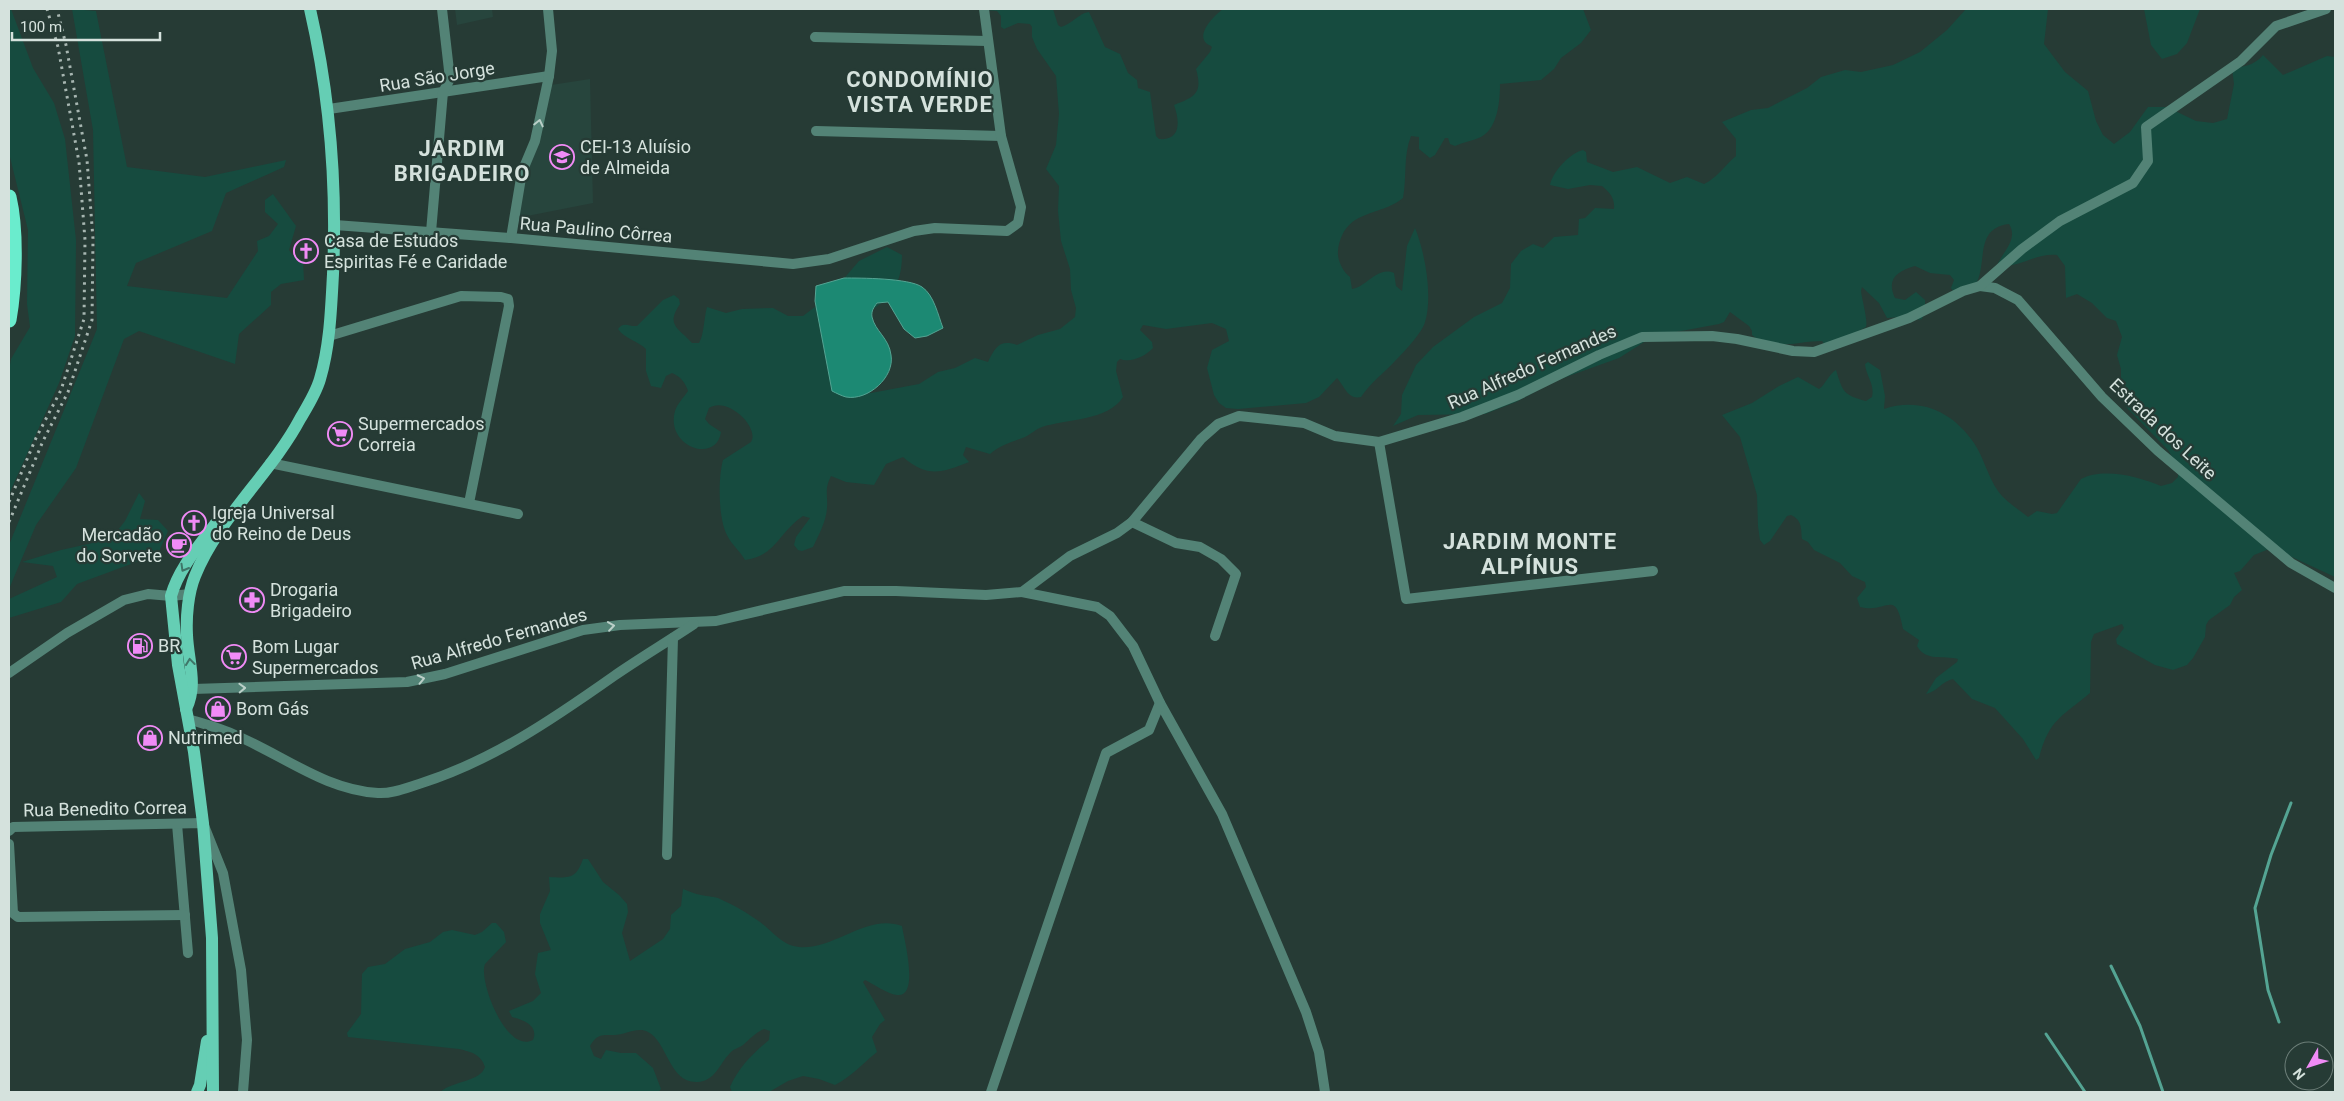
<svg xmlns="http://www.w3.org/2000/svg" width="2344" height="1101" font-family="Roboto,sans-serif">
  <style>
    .built { fill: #27453d }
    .green { fill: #164b3f }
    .water { fill: #1c8973; stroke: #54a493 }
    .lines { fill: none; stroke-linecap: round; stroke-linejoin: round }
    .stream { stroke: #54a493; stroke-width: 3 }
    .minor { stroke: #538376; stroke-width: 10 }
    .major { stroke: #65ceb4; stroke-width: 12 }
    .highway { stroke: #6aeccd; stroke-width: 15 }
    .rail { stroke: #a7b6b1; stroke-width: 3; stroke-dasharray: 2.5 5; stroke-linecap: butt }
    .oneway { stroke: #bbcfc8 }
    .oneway2 { stroke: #3f7668 }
    .labels { text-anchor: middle; stroke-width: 4.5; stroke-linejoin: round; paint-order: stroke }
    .street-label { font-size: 18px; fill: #d5e2dd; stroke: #263b35 }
    .poi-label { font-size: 18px; fill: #d5e2dd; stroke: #263b35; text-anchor: start }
    .district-label { font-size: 22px; font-weight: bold; letter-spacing: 1px; fill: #d5e2dd; stroke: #263b35 }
  </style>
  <rect width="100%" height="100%" fill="#263b35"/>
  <g class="built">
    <polygon points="455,9 492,9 493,17 457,25"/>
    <polygon points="590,79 593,203 517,218 525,174 551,85"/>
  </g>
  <g class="green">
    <polygon points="9,9 11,9 33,68 54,103 65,139 76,240 75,336 59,383 9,494 9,371 11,359 30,327 27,304 28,230 9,153"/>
    <polygon points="72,9 96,11 127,167 205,177 286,160 284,167 226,193 212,231 136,263 127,286 227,298 258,251 257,241 269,236 278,224 265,212 265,200 273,194 296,226 289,250 294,257 303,261 304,280 281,284 271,292 271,305 239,334 235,364 139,331 124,339 76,468 36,525 9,589 9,545 97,329 93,130"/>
    <path d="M975,9H1053L1058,25L1061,27C1072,24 1079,13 1089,12L1105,47L1120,54L1128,73L1137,80L1138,88L1150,92L1156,136L1159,139C1181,141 1180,121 1174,105C1195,97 1203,93 1196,69L1210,52L1212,47C1210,45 1208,45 1206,43C1196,33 1216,14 1223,9H1583L1591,30L1581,43L1561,58L1554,69L1541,80L1500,84C1500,100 1498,128 1481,137C1473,141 1463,142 1455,146L1450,144L1448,138H1445L1435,155L1430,158L1419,149V137L1411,136C1403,156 1407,177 1403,198C1378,218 1344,208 1338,251C1337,260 1343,272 1350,277L1352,289C1367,287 1377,266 1394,273L1396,286L1402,291L1407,246L1415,228C1425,252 1433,297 1425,322C1422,333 1404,352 1395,361C1383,374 1371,382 1361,397C1348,400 1345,387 1337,378L1319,397L1306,403L1238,409L1226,408L1219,403L1214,395L1207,368L1212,350L1229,341L1226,329L1212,323L1166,329L1143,325L1140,330L1152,342L1153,348C1146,356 1131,363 1120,359L1117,362L1116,371L1123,397C1108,421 1066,419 1042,427C1036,429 1031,434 1025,437C1012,442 1001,445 990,454L966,447L963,455L969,462C941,473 928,478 903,457L886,464L874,485L846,482L831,476C824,490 828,494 827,508C826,522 819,534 813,547L802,551L798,550L794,545L796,537L810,518L803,516C778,533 776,556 745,560C740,551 731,544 727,535C718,518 718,478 723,460L751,442C760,428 728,396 709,408L705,419L709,424L721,432C716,465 665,446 675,411C677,404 684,397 688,391C685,382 681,377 672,373L666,376L661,388L651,386L646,371V349C638,341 625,339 618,329C624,321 629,327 637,326L663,300L674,295L679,299L680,304C666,325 677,327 692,343H699C704,335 704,317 707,307L726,313L742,309L773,308L788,316H803L828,297L859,261L887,247L902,255C902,296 880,303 851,326L857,385L871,393L919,384L938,372L955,368L975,358L988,362C995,347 1000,339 1017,345L1038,335L1060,329L1075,317L1076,308L1071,290L1070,269L1061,241L1058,211L1059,186L1046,169L1056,145L1059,114L1056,76L1037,49L1032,37V27L1030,24L1018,23L1004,29L1001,27V16L997,11Z"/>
    <path d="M1966,9H2048L2044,44L2065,72L2088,91L2096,121L2103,135L2114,144L2130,132L2148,107H2167L2196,121L2213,123L2227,119L2234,84L2232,68C2244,67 2255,65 2263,55L2283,75L2327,56L2335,57V577L2281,552L2269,549L2254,555L2240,571L2234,573L2242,590L2234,597L2230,605L2209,620L2206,625L2205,637L2193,658L2187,665L2173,670L2155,665L2117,644L2116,639L2124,628L2122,624L2094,634L2091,642L2090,693C2062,717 2049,719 2039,758L2036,760L2023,739L1995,708L1972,699L1953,679C1942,681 1937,692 1926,694L1936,678L1957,662L1958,659C1943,655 1926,662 1917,646L1919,640L1903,629C1895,587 1888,614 1860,607L1857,598L1866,587L1865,582L1852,576L1840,563L1814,550L1808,542L1802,539C1801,528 1802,520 1791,515L1787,516L1770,541L1764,545L1760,540L1758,526L1757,495L1740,437L1722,415L1752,403L1779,386L1798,377L1819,389C1826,384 1828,375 1836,370C1843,392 1843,395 1866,401L1872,397C1875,384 1866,376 1865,364L1868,362L1880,370L1885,396L1884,409C1920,397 1953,412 1974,443C1984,458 1988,477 1998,491C2005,501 2018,509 2028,517L2037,511L2052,514L2057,513L2081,479C2103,467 2140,477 2161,486L2172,483L2178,477V467L2168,450L2128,409L2121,399V369L2117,355L2122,337L2116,321L2107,318L2092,303L2077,294L2066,298L2065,266L2057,255C2035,253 2020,268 1998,266V263C2005,250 2018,238 2009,224C1975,228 1987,261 1977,282L1953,291L1951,288L1954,280L1950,275L1930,273L1915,266C1897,271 1886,279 1895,298L1905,300L1916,292L1925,300V311L1922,319L1919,320L1912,316L1887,318L1879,303L1862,287L1861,291C1862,300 1868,320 1866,327L1841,341L1826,346L1822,341C1798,341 1772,352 1752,335V331L1749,326L1730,312L1724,322L1719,324L1665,334L1660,332L1619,358L1555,381L1516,402L1485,414L1418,415L1393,426L1401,414L1402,395L1416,365L1433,347L1474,317L1502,303L1510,288L1511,264L1521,251L1533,244L1543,248L1554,237L1578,235L1579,219L1585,218L1595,208L1614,209C1615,198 1610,193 1602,186L1590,185L1568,189L1550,185C1553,171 1570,153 1583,150L1586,152L1587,162L1613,172L1637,167L1670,183L1687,177L1704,184C1717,178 1725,165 1736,156V139L1722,122L1751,110L1768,108L1807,88L1821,77L1845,70L1861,72L1893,65L1920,52L1947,30Z"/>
    <polygon points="2144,9 2200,9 2187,43 2177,54 2162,59 2151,45"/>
    <polygon points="139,493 145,501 140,519 158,520 168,531 158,554 77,584 61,602 9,618 9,599 57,577 53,566 22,562 61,550 111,539 125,521"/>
    <path d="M583,859H588L603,882L619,895L627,904L628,912L622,933L630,961L663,939L670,929L671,915L681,906L683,889C689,891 695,894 701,895C708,897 715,896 720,899C734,905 749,914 760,922C772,931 783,946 799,947C835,950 867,913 902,926C904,939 920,998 897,995C887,994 874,984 865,980L863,982L885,1020L880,1024L872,1037L877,1052C863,1063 851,1077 835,1085L819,1079L803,1076L788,1081L769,1092H732L730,1087C738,1068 753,1053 769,1040L770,1031L764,1029C755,1033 750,1039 743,1045C739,1048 733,1049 730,1053C719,1064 716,1081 697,1082C669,1083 667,1041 648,1032C638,1026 625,1035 614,1035C601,1035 597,1034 590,1046L594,1056L601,1059L606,1050L621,1053H636L653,1068L661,1089L658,1092H440C455,1080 480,1082 485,1067C481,1054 471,1052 459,1049L348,1037L347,1033L361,1014L362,974L368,967L385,964L405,949L430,942L443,932L452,930L475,935L482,932L492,923H496L504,932L506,942L485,964C478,980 506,1054 533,1040C539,1025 523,1020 512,1017L509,1011L533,1001L541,993L535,974L538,953L551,950L540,923V914L550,891L549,877C570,878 576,879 583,859Z"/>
  </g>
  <path class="water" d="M844,278C860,278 909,278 922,287C934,295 938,315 943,328L927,336L915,338L904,329L888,302L877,303C874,307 871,311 872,317C875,331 889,338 891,355C895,377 868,401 846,397C842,396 836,393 832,391L815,301L816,286Z"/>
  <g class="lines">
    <g class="stream">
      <polyline points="2111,966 2140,1026 2163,1092"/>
      <polyline points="2279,1022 2268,990 2255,908 2271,855 2291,803"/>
      <polyline points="2046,1034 2085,1092"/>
    </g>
    <g class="minor">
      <polyline points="815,37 987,41"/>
      <polyline points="329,109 549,76"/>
      <polyline points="816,131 1001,136"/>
      <polyline points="335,225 511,238 793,264 829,259 914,231 935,228 1007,231 1018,223 1021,207 1001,136 984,9"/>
      <polyline points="431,232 443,92 450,79 442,9"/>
      <polyline points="511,238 522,172 535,141 549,76 552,51 548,9"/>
      <polyline points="1980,286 1995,288 2018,300 2102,397 2158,451 2291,563 2335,588"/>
      <polyline points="329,336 461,296 501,297 508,299 509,306 469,503"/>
      <polyline points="1379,442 1406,599 1653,571"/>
      <polyline points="270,463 518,514"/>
      <polyline points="1132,522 1176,543 1200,547 1221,559 1236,574 1215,636"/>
      <polyline points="1022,592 1097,607 1110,616 1133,646 1160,703 1222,814 1306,1012 1319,1052 1325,1092"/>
      <polyline points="9,673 67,633 124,600 148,594 171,596 190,594"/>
      <polyline points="193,689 407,682 445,674 583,630 620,625 716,621 844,591 896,591 986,595 1022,592 1070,556 1117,533 1132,522 1201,439 1218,424 1239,416 1304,423 1335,436 1379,442 1462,417 1518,395 1599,355 1642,337 1712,336 1737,339 1793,351 1814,352 1909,318 1963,291 1980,286 2022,249 2060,221 2133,183 2148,161 2146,127 2241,61 2276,26 2326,9"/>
      <path d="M188,719C204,724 220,728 235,735C283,755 325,790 378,793C392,794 406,788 419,784C492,761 553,719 614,676C640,658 667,642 694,624"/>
      <polyline points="177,824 188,953"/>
      <polyline points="9,831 13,827 203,823 223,873 241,970 247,1040 243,1092"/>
      <polyline points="9,844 13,913 18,917 185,915"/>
      <polyline points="667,855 673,638"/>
      <polyline points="991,1092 1106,753 1149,730 1160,703"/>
    </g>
    <g class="major">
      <path d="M186,709C198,685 188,661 187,635C186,617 188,593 195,576C217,520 272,472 300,419C307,407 316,393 320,379C330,345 331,310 333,274C337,185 330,96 310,9"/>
      <polyline points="197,1092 200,1085 207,1041"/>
      <path d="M213,1092L212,938L203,823L194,752L178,665L171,596C179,568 199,546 216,523"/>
    </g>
    <path class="highway" d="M9,197C17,231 15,286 9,320"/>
    <g class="rail">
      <polyline points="9,502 36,438 61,390 84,319 85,240 79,162 58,47 47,9"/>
      <polyline points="9,522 43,441 68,392 92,320 93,239 87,160 66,45 57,9"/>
    </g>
  </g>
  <defs><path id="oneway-chevron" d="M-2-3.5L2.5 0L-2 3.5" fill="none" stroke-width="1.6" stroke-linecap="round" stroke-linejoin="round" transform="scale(1.25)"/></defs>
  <g class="oneway">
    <use href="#oneway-chevron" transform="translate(539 123) rotate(-77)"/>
    <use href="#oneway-chevron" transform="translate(611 626) rotate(-8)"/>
    <use href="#oneway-chevron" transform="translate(421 679) rotate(-12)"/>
    <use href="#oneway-chevron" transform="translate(242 688) rotate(-2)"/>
  </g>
  <g class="oneway2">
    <use href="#oneway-chevron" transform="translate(184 568) rotate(120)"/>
    <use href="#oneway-chevron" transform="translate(190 662) rotate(-97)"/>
  </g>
  <defs>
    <symbol id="school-ring" viewBox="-11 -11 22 22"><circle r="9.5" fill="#263b35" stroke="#f08bf6" stroke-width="1.5"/><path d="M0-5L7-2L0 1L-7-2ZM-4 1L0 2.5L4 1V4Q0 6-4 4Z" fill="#f08bf6"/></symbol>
    <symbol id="church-ring" viewBox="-11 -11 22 22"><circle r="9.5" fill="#263b35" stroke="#f08bf6" stroke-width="1.5"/><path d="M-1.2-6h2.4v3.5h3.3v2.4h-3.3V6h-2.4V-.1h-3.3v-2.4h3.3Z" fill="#f08bf6"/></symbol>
    <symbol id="supermarket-ring" viewBox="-11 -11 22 22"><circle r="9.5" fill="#263b35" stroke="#f08bf6" stroke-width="1.5"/><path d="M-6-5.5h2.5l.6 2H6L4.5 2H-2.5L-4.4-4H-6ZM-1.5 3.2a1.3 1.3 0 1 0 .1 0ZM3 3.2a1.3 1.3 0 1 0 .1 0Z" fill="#f08bf6"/></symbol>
    <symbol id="cafe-ring" viewBox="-11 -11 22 22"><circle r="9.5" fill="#263b35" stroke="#f08bf6" stroke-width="1.5"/><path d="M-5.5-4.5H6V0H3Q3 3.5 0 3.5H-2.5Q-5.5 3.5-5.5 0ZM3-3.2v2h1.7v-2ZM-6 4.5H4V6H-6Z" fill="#f08bf6"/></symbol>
    <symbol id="pharmacy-ring" viewBox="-11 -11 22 22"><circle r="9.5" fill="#263b35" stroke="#f08bf6" stroke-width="1.5"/><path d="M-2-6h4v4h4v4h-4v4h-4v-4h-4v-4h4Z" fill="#f08bf6"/></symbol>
    <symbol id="fuel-ring" viewBox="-11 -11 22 22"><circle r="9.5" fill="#263b35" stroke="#f08bf6" stroke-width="1.5"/><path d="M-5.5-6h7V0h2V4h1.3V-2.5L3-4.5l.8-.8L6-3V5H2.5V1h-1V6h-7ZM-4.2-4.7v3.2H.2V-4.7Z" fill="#f08bf6"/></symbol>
    <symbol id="shop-ring" viewBox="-11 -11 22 22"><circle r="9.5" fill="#263b35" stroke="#f08bf6" stroke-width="1.5"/><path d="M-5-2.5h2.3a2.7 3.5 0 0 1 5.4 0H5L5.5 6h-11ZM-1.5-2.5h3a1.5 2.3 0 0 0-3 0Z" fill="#f08bf6"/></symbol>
  </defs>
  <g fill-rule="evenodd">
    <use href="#school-ring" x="548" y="143" width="28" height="28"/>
    <use href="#church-ring" x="292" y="237" width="28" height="28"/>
    <use href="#supermarket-ring" x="326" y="420" width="28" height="28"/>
    <use href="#church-ring" x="180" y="509" width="28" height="28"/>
    <use href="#cafe-ring" x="165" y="531" width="28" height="28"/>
    <use href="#pharmacy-ring" x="238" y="586" width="28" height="28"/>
    <use href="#fuel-ring" x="126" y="632" width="28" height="28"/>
    <use href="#supermarket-ring" x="220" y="643" width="28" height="28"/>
    <use href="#shop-ring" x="204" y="695" width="28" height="28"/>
    <use href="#shop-ring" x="136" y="724" width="28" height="28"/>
  </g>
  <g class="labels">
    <g class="street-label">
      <text transform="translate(437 77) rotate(-9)" y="6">Rua São Jorge</text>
      <text transform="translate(596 230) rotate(5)" y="6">Rua Paulino Côrrea</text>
      <text transform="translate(1532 367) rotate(-24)" y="6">Rua Alfredo Fernandes</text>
      <text transform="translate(2163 429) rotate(43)" y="6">Estrada dos Leite</text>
      <text transform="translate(499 639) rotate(-16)" y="6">Rua Alfredo Fernandes</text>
      <text transform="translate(105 809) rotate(-1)" y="6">Rua Benedito Correa</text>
    </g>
    <g class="poi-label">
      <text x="580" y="153">CEI-13 Aluísio<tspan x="580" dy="21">de Almeida</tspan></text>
      <text x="324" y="247">Casa de Estudos<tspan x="324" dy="21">Espiritas Fé e Caridade</tspan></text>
      <text x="358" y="430">Supermercados<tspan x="358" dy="21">Correia</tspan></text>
      <text x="212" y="519">Igreja Universal<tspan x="212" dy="21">do Reino de Deus</tspan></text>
      <text x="162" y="541" text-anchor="end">Mercadão<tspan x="162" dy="21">do Sorvete</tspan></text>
      <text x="270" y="596">Drogaria<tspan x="270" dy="21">Brigadeiro</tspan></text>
      <text x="158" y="652">BR</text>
      <text x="252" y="653">Bom Lugar<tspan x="252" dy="21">Supermercados</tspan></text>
      <text x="236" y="715">Bom Gás</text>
      <text x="168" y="744">Nutrimed</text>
    </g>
    <g class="district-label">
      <text x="920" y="87">CONDOMÍNIO<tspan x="920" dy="25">VISTA VERDE</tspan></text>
      <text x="462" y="156">JARDIM<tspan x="462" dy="25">BRIGADEIRO</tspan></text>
      <text x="1530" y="549">JARDIM MONTE<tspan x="1530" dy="25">ALPÍNUS</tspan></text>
    </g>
  </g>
  <rect width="2344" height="1101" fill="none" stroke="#d5e2dd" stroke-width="20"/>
  <g transform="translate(2309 1066) rotate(231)"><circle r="24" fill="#263b35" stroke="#6c7e78"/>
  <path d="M0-4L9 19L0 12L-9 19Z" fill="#f08bf6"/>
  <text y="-8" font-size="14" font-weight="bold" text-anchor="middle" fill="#d5e2dd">N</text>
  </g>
  <path d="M12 32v8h148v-8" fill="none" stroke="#d5e2dd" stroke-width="2.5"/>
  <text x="20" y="32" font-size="15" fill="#d5e2dd" stroke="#263b35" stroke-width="4" paint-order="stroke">100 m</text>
</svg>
